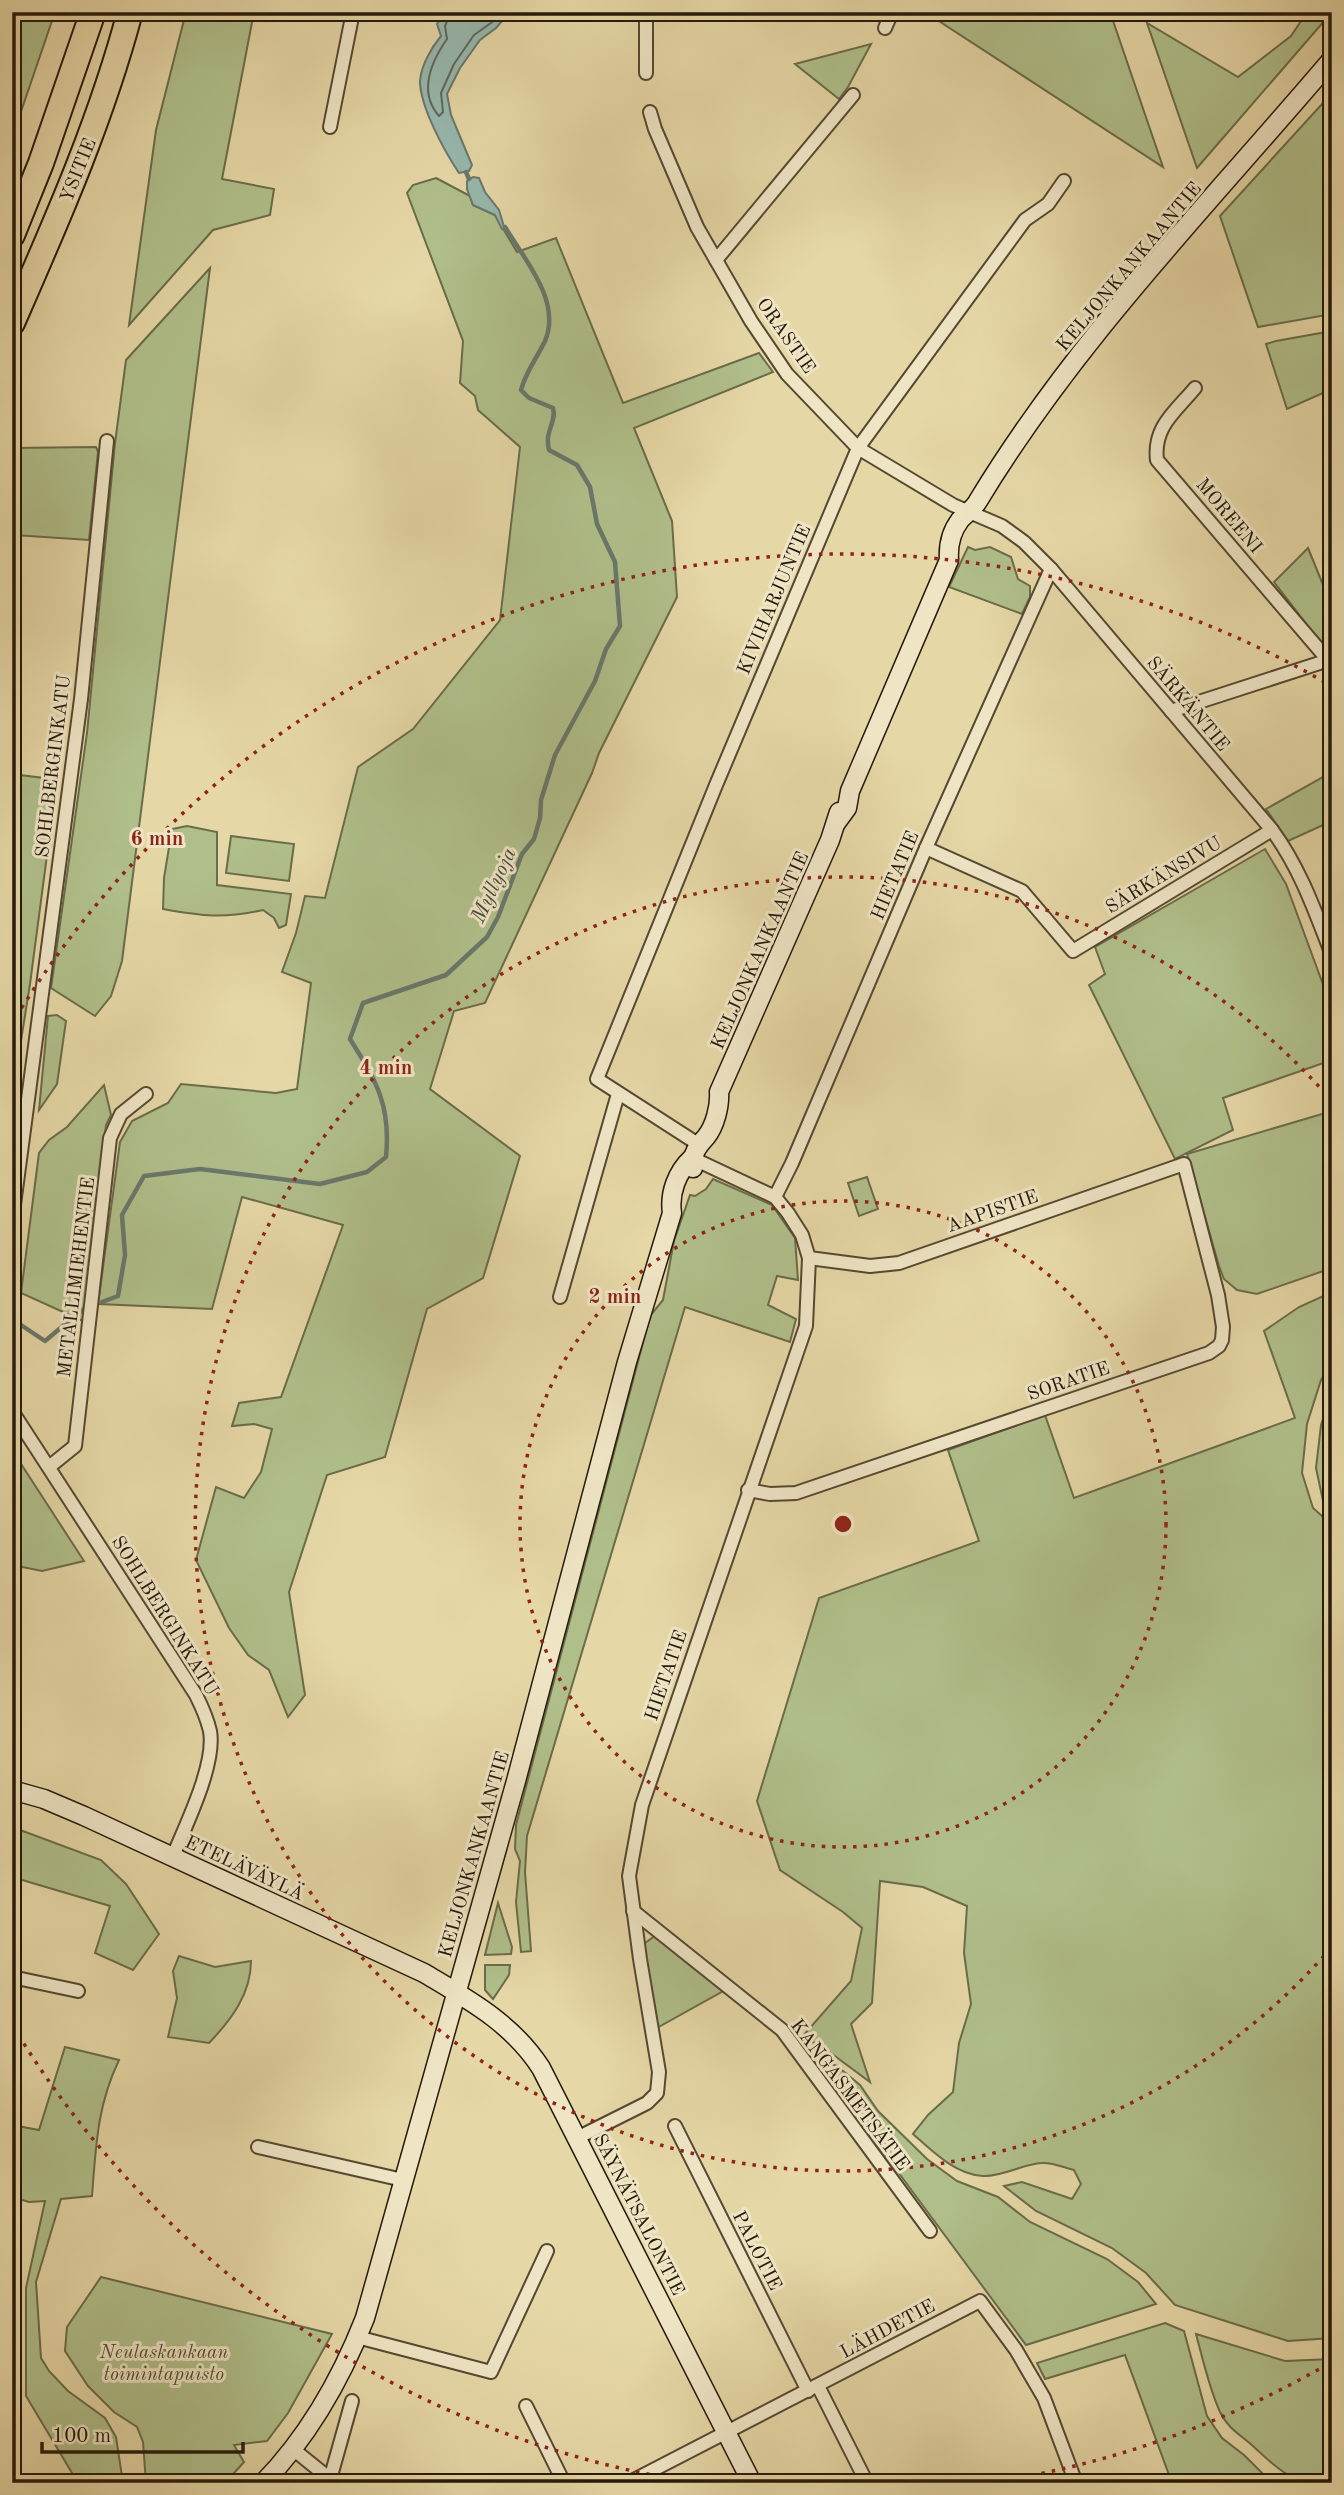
<svg xmlns="http://www.w3.org/2000/svg" width="1344" height="2495" font-family="'Old Standard TT',serif">
  <style>
    .green { fill: #b0bf8a; stroke: #6a6c4a; stroke-width: 2 }
    .water { fill: #97b8ae; stroke: #69786c; stroke-width: 2 }
    .lines { fill: none; stroke-linecap: round; stroke-linejoin: round }
    .shore { stroke: #5e685c; stroke-width: 2 }
    .stream { stroke: #69786c; stroke-width: 4.5 }
    .minor-casing { stroke: #554831; stroke-width: 16 }
    .secondary-casing { stroke: #25190a; stroke-width: 21 }
    .motorway-casing { stroke: #25190a; stroke-width: 28 }
    .minor { stroke: #efe5c5; stroke-width: 12 }
    .secondary { stroke: #efe5c5; stroke-width: 18 }
    .motorway { stroke: #e6d7a6; stroke-width: 24 }
    .ring { fill: none; stroke: #8f2418; stroke-width: 3.5; stroke-dasharray: 3.5 7 }
    .labels { text-anchor: middle; stroke-width: 6; stroke-linejoin: round; paint-order: stroke }
    .street-label { font-size: 19px; fill: #25190a; stroke: #efe5c5 }
    .park-label { font-size: 19px; font-style: italic; fill: #4f4b30; stroke: #efe5c5 }
    .water-label { font-size: 21px; font-style: italic; fill: #47493b; stroke: #efe5c5 }
    .centre { fill: #8f2418; stroke: #efe5c5; stroke-width: 3.5 }
    .ring-label { font-size: 21px; text-anchor: middle; font-weight: bold; fill: #8f2418; stroke: #efe5c5; stroke-width: 6; stroke-linejoin: round; paint-order: stroke }
  </style>
  <rect width="100%" height="100%" fill="#e6d7a6"/>
  <filter id="stains"><feTurbulence type="fractalNoise" baseFrequency=".00286" numOctaves="4"/><feColorMatrix values="0 0 0 0 .2 0 0 0 0 .09 0 0 0 0 .02 0 0 0 .5 -.17"/></filter>
  <radialGradient id="worn" r=".72"><stop offset=".6" stop-color="#630" stop-opacity="0"/><stop offset="1" stop-color="#630" stop-opacity=".3"/></radialGradient>
  <g class="green">
    <polygon points="12,12 55,12 12,138"/>
    <polygon points="186,12 254,12 222,179 274,189 270,215 213,230 129,325 156,130"/>
    <polygon points="925,12 1110,12 1163,167"/>
    <polygon points="1307,12 1332,12 1197,168 1147,23 1238,77 1291,36"/>
    <polygon points="871,44 848,87 839,99 795,64"/>
    <polygon points="1332,93 1332,314 1258,327 1220,216"/>
    <polygon points="436,178 470,196 473,205 495,215 517,252 556,238 623,403 759,353 773,372 634,428 672,521 677,597 599,753 592,773 485,1003 454,1011 430,1089 520,1156 483,1278 427,1309 385,1457 327,1475 289,1592 305,1695 288,1717 269,1670 248,1655 229,1628 196,1560 216,1487 244,1498 261,1472 272,1429 254,1424 232,1426 239,1403 281,1397 343,1225 242,1197 212,1309 98,1304 120,1142 132,1121 168,1103 181,1084 276,1093 297,1089 311,983 282,972 296,933 305,896 325,898 358,767 413,729 500,620 520,447 478,410 475,396 460,383 463,341 407,193 413,185"/>
    <polygon points="210,268 122,961 111,996 95,1016 51,988 87,733 115,443 126,360"/>
    <polygon points="1332,331 1332,389 1287,409 1266,344 1276,341"/>
    <polygon points="96,447 98,452 89,540 14,535 12,537 12,448"/>
    <polygon points="968,547 975,550 990,547 1011,557 1018,579 1030,586 1030,597 1022,614 949,587"/>
    <polygon points="1308,548 1332,607 1332,643 1321,643 1274,582"/>
    <polygon points="1332,772 1332,821 1288,841 1266,809"/>
    <polygon points="12,774 52,779 56,787 30,984 12,1098"/>
    <path d="M187,826L217,832V885L291,894L286,925L279,928L274,918L263,910C223,919 202,916 163,909L164,878L172,829Z"/>
    <polygon points="231,836 294,844 289,881 226,873"/>
    <polygon points="1265,849 1286,884 1332,1009 1332,1060 1223,1098 1233,1130 1175,1159 1089,985 1105,974 1095,947"/>
    <polygon points="57,1015 66,1021 57,1084 39,1110 48,1016"/>
    <polygon points="104,1085 111,1115 106,1125 85,1322 21,1293 39,1153 49,1140 67,1127"/>
    <polygon points="1332,1111 1332,1268 1257,1294 1237,1290 1224,1279 1219,1266 1187,1154"/>
    <polygon points="867,1177 878,1209 859,1216 848,1183"/>
    <polygon points="713,1179 772,1205 795,1238 798,1280 777,1276 768,1305 796,1319 790,1342 685,1307 527,1836 525,1872 531,1951 521,1952 516,1902 520,1861 515,1849 516,1825 650,1316 663,1300 674,1241 690,1195 695,1196 706,1189"/>
    <path d="M1332,1292V1363L1321,1380L1307,1424L1302,1473L1313,1508L1332,1525V2338L1288,2341L1175,2305L1146,2273L1112,2248L1036,2211L1004,2186L1022,2182L1072,2199L1081,2184L1074,2170C1065,2168 1052,2162 1042,2163C1022,2164 1003,2177 983,2176C956,2175 932,2151 913,2134L928,2115L953,2092L959,2043L971,2004L964,1953L967,1906L923,1887L880,1881L872,2003L851,2024L870,2082L824,2048L802,2037L851,1981L862,1928L843,1912L780,1870L757,1801L819,1598L979,1541L948,1450L1045,1415L1074,1498L1295,1418L1264,1331L1299,1307Z"/>
    <polygon points="1332,1393 1332,1507 1323,1501 1316,1468 1321,1425"/>
    <polygon points="12,1450 84,1561 42,1571 12,1565"/>
    <polygon points="12,1827 101,1860 126,1884 159,1934 133,1970 95,1953 110,1906 12,1877"/>
    <polygon points="498,1903 512,1947 511,1954 485,1955"/>
    <polygon points="656,1935 725,1990 655,2029 641,1946"/>
    <path d="M179,1956L215,1967L251,1961C251,1994 231,2020 209,2043L168,2037L177,1998L173,1971Z"/>
    <polygon points="485,1965 510,1965 509,1975 493,1999 485,1990"/>
    <path d="M65,2047L119,2060C97,2106 96,2146 92,2196L61,2199L36,2282L41,2358L49,2371L68,2391L105,2418L116,2437L123,2483H78L26,2396V2288L45,2201L29,2202L12,2197V2125L39,2130Z"/>
    <polygon points="800,2049 837,2066 860,2085 878,2111 927,2159 957,2181 998,2197 1030,2222 1107,2259 1138,2282 1156,2304 1026,2345 901,2176"/>
    <polygon points="101,2277 332,2334 288,2413 267,2441 234,2445 244,2462 225,2483 146,2483 143,2442 137,2427 114,2412 88,2386 65,2351 67,2327"/>
    <polygon points="1165,2323 1184,2331 1207,2416 1222,2438 1244,2455 1263,2474 1278,2483 1172,2483 1125,2355 1045,2379 1037,2363"/>
    <path d="M1196,2334L1285,2361L1332,2359V2474C1301,2495 1276,2467 1254,2447C1241,2435 1228,2429 1220,2412C1209,2388 1203,2360 1196,2334Z"/>
  </g>
  <g class="water">
    <path d="M446,12H510L496,28L480,40L460,68L447,94L451,115L472,165L469,171L459,173C445,152 420,107 420,81C421,66 431,48 441,36L437,24Z"/>
    <polygon points="473,177 479,178 485,192 499,210 505,230 502,229 495,215 473,205 467,189 467,181"/>
  </g>
  <g class="lines">
    <path class="shore" d="M451,12L445,26L447,39C431,62 418,92 439,116L443,112L441,93L454,64L474,35L491,23L501,12"/>
    <g class="stream">
      <polyline points="466,172 469,179"/>
      <path d="M102,1302L118,1296L125,1255L122,1215L144,1176L200,1169L320,1184L367,1172L386,1157C391,1106 377,1082 350,1039L363,1003L446,975L487,937L498,917L522,854L534,839L540,818L541,800L555,755L595,681L606,649L620,626L615,562L597,524L590,487L577,465L549,450C544,430 557,423 553,408L529,398L521,390C526,371 537,358 545,341C562,301 524,259 505,227"/>
      <polyline points="12,1319 45,1341 82,1310"/>
    </g>
    <defs>
      <g id="minor">
        <polyline points="646,12 646,73"/>
        <polyline points="885,28 892,12"/>
        <path d="M650,112L655,129L697,227L751,321L787,374L858,448L953,505L1002,526L1024,542L1051,569L1272,830C1300,868 1315,911 1332,955"/>
        <polyline points="330,127 353,12"/>
        <polyline points="716,260 853,95"/>
        <path d="M1195,388C1175,412 1153,427 1157,460L1328,660"/>
        <polyline points="1171,711 1332,659"/>
        <polyline points="926,848 1022,891 1073,951 1272,830"/>
        <polyline points="698,1144 597,1079 716,785 858,448 1025,220 1048,204 1064,181"/>
        <polyline points="775,1197 792,1163 926,848 1051,569"/>
        <polyline points="12,1220 81,699 107,441"/>
        <polyline points="560,1297 618,1094"/>
        <path d="M12,1411L196,1695C202,1707 207,1718 210,1731C216,1764 186,1825 173,1856"/>
        <polyline points="49,1467 75,1446 110,1138 121,1114 146,1094"/>
        <polyline points="748,1490 770,1494 796,1493 1209,1353 1219,1346 1222,1340 1223,1327 1218,1295 1184,1164 899,1263 870,1266 809,1258"/>
        <polyline points="633,1911 782,2030 930,2231"/>
        <polyline points="12,1977 78,1991"/>
        <polyline points="675,2126 808,2391"/>
        <polyline points="577,2138 647,2103 657,2093 659,2072 640,1959 629,1876 642,1805 806,1326 809,1258 802,1235 788,1213 775,1197 692,1158"/>
        <polyline points="258,2147 403,2180"/>
        <polyline points="357,2337 491,2372 547,2251"/>
        <polyline points="818,2386 867,2483"/>
        <polyline points="526,2406 564,2483"/>
        <polyline points="293,2449 330,2479"/>
        <polyline points="329,2483 352,2401"/>
        <polyline points="628,2483 980,2301 1016,2350 1044,2398 1076,2483"/>
      </g>
      <g id="secondary">
        <path d="M836,823L847,808L850,791L949,560C948,546 951,532 960,520C966,513 973,510 978,501C1076,339 1210,203 1332,59"/>
        <path d="M693,1168C692,1153 697,1147 706,1137C715,1126 720,1106 719,1092L830,840L839,812"/>
        <path d="M12,1790L44,1799L84,1816L424,1973C469,2000 512,2023 541,2068L752,2483"/>
        <path d="M263,2483C309,2436 341,2379 365,2318L516,1781L627,1362L672,1213C669,1193 677,1172 692,1158"/>
      </g>
      <g id="motorway">
        <polyline points="12,235 41,163 93,12"/>
        <path d="M12,323C57,220 101,121 130,12"/>
      </g>
    </defs>
    <use href="#minor" class="minor-casing"/>
    <use href="#secondary" class="secondary-casing"/>
    <use href="#motorway" class="motorway-casing"/>
    <use href="#minor" class="minor"/>
    <use href="#secondary" class="secondary"/>
    <use href="#motorway" class="motorway"/>
  </g>
  <g class="ring">
    <circle cx="843" cy="1524" r="323"/>
    <path d="M1331 1948A647 647 0 1 1 1331 1100"/>
    <path d="M1328 2364A970 970 0 0 1 995 2482M691 2482A970 970 0 0 1 16 2031M16 1017A970 970 0 0 1 1328 684"/>
  </g>
  <g class="labels">
    <g class="street-label">
      <text transform="translate(77 170) rotate(-68)" y="7">YSITIE</text>
      <text transform="translate(1128 266) rotate(-50)" y="7">KELJONKANKAANTIE</text>
      <text transform="translate(787 335) rotate(55)" y="7">ORASTIE</text>
      <text transform="translate(1230 515) rotate(50)" y="7">MOREENI</text>
      <text transform="translate(773 599) rotate(-67)" y="7">KIVIHARJUNTIE</text>
      <text transform="translate(1189 703) rotate(50)" y="7">SÄRKÄNTIE</text>
      <text transform="translate(52 766) rotate(-83)" y="7">SOHLBERGINKATU</text>
      <text transform="translate(1163 874) rotate(-31)" y="7">SÄRKÄNSIVU</text>
      <text transform="translate(894 875) rotate(-67)" y="7">HIETATIE</text>
      <text transform="translate(759 950) rotate(-66)" y="7">KELJONKANKAANTIE</text>
      <text transform="translate(992 1210) rotate(-19)" y="7">AAPISTIE</text>
      <text transform="translate(75 1277) rotate(-83)" y="7">METALLIMIEHENTIE</text>
      <text transform="translate(1068 1380) rotate(-19)" y="7">SORATIE</text>
      <text transform="translate(166 1615) rotate(58)" y="7">SOHLBERGINKATU</text>
      <text transform="translate(665 1675) rotate(-71)" y="7">HIETATIE</text>
      <text transform="translate(473 1854) rotate(-74)" y="7">KELJONKANKAANTIE</text>
      <text transform="translate(245 1867) rotate(25)" y="7">ETELÄVÄYLÄ</text>
      <text transform="translate(851 2094) rotate(53)" y="7">KANGASMETSÄTIE</text>
      <text transform="translate(640 2214) rotate(63)" y="7">SÄYNÄTSALONTIE</text>
      <text transform="translate(758 2250) rotate(63)" y="7">PALOTIE</text>
      <text transform="translate(887 2328) rotate(-28)" y="7">LÄHDETIE</text>
    </g>
    <g class="park-label">
      <text x="164" y="2358">Neulaskankaan<tspan x="164" dy="22">toimintapuisto</tspan></text>
    </g>
    <g class="water-label">
      <text transform="translate(493 885) rotate(-65)" y="7">Myllyoja</text>
    </g>
  </g>
  <circle cx="843" cy="1524" r="10" class="centre"/>
  <g class="ring-label">
    <text x="157" y="845">6 min</text>
    <text x="386" y="1074">4 min</text>
    <text x="615" y="1303">2 min</text>
  </g>
  <rect width="1344" height="2495" fill="none" stroke="#e6d7a6" stroke-width="42"/>
  <rect x="14" y="14" width="1316" height="2467" fill="none" stroke="#25190a" stroke-width="3.5"/>
  <rect x="21" y="21" width="1302" height="2453" fill="none" stroke="#25190a" stroke-width="2"/>
  <path d="M42 2442v10h201v-10" fill="none" stroke="#25190a" stroke-width="3.5"/>
  <text x="52" y="2442" font-size="21" fill="#25190a" stroke="#efe5c5" stroke-width="5" paint-order="stroke">100 m</text>
  <rect width="100%" height="100%" filter="url(#stains)"/>
  <rect width="100%" height="100%" fill="url(#worn)"/>
</svg>
